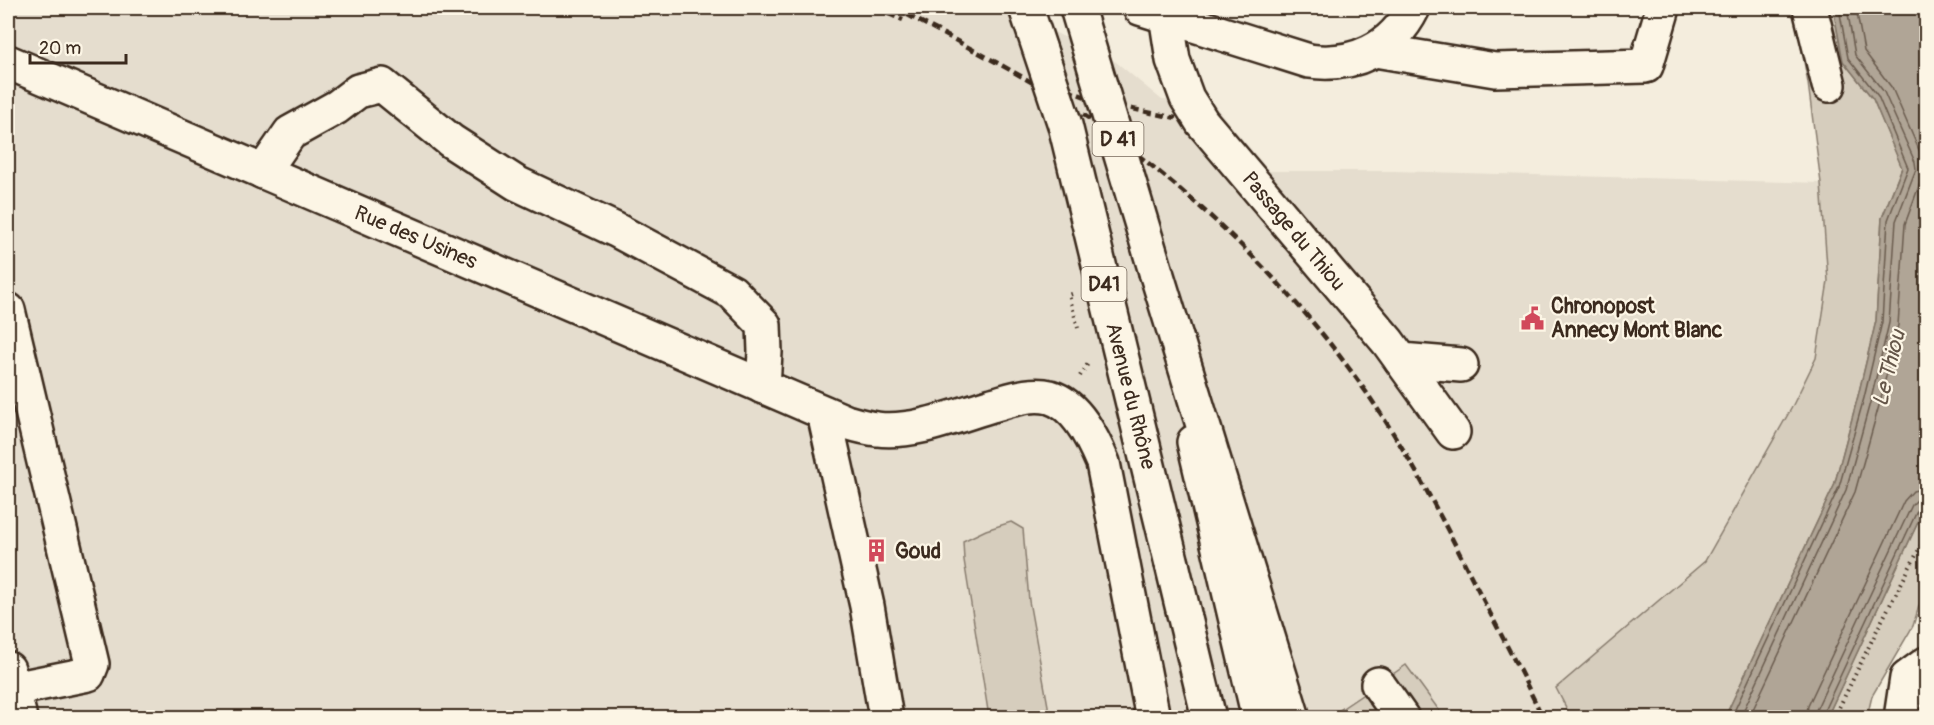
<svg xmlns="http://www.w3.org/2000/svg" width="1934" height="725" font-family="Pangolin,sans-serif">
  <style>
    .built { fill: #e5ddce }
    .green { fill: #d6cdbd; stroke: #887c6e; stroke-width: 1.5 }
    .water { fill: #b0a596; stroke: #817466; stroke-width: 1.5 }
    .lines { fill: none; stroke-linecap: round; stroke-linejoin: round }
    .shore { stroke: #6a5b4e; stroke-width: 1.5 }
    .minor-casing { stroke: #3b2a1e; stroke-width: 38 }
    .major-casing { stroke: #3b2a1e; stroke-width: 38 }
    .highway-casing { stroke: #3b2a1e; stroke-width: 38 }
    .path { stroke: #3b2a1e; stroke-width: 4; stroke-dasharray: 1.5 4.5; stroke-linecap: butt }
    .minor { stroke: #fcf5e5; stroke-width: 33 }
    .major { stroke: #fcf5e5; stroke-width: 33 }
    .highway { stroke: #fcf5e5; stroke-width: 33 }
    .rail { stroke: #3b2a1e; stroke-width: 4.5; stroke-dasharray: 9 4.5; stroke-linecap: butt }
    .major-bridge-casing { stroke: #3b2a1e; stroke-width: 38; stroke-linecap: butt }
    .major-bridge { stroke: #fcf5e5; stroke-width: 33 }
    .labels { text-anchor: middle; stroke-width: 4.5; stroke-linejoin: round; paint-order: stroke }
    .shield { fill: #fcf5e5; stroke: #75675a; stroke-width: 1.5 }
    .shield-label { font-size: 20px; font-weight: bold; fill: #3b2a1e }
    .street-label { font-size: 21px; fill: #3b2a1e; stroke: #fcf5e5 }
    .poi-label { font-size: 21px; font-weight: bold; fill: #3b2a1e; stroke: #fcf5e5; text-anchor: start }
    .water-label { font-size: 22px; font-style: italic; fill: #645548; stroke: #fcf5e5 }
  </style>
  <rect width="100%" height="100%" fill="#f4eddd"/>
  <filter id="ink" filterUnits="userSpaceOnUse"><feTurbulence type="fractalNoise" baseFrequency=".0167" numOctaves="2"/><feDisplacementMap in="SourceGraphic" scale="12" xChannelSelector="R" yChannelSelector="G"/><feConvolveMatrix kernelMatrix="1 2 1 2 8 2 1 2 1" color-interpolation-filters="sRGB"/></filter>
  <g filter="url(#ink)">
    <polygon class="built" points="8,8 1004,8 1116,62 1162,100 1213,104 1269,171 1394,171 1821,183 1828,281 1816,358 1791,409 1705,561 1557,688 1571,717 8,717"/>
    <g class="green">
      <polygon points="1794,8 1833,8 1843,61 1873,99 1902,167 1882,218 1876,321 1858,396 1834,486 1725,717 1571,717 1556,688 1705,561 1791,409 1816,358 1828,281 1821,183 1808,83"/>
      <polygon points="1926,505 1926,583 1913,626 1872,696 1867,717 1827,717"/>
      <polygon points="1011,522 1023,529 1029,601 1050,717 989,717 964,560 963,541 986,530"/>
      <polygon points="1406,665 1444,717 1420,717 1395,683 1393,674"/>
      <polygon points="1368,691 1378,704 1378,717 1328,718"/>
    </g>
    <polygon class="water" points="1833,8 1926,8 1926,505 1827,717 1725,717 1834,486 1858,396 1876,321 1882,218 1902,168 1873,99 1843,61"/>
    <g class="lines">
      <g class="shore">
        <polyline points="1731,718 1839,487 1864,398 1882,322 1888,220 1908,168 1878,96 1848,58 1839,8"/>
        <polyline points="1740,718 1846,490 1871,399 1889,323 1896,221 1916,169 1915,162 1884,92 1855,55 1847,8"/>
        <polyline points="1749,718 1855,492 1880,402 1898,325 1905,224 1923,175 1925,166 1923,159 1892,88 1864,51 1856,8"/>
        <polyline points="1806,718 1808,706 1904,501 1913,491 1926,488"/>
        <polyline points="1815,718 1816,710 1912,505 1918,499 1926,497"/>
        <polyline points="1823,718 1823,713 1918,509 1921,506 1926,505"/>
      </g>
      <defs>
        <g id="minor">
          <path d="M1140,8L1309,61C1353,67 1393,49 1413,8"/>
          <polyline points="1810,8 1829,85"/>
          <polyline points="1166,15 1173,60 1187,98 1202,122 1388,342 1453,432"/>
          <polyline points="1375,50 1495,70 1646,66 1663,8"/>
          <path d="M8,62L846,422C856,425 866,428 877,429C912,434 958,415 992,405C1011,400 1031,392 1050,397C1077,405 1093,439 1103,463L1153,718"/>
          <polyline points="263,172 290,133 337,107 358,91 382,85 451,141 516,183 616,230 732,292 764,325 765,352 763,387"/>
          <polyline points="8,310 92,664 88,674 13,689"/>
          <polyline points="1401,360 1461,365"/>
          <polyline points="824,413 867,606 886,718"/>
          <polyline points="8,669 20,718"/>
          <polyline points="1378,684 1402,718"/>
          <polyline points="1901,718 1907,678 1926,664"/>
        </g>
        <g id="major">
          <polyline points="1194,442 1259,718"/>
          <polyline points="1172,564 1209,718"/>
        </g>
        <polyline id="highway" points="1156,272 1293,718"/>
      </defs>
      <use href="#minor" class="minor-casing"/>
      <use href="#major" class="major-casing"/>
      <use href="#highway" class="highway-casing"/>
      <g class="path">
        <polyline points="1920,8 1920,10"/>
        <polyline points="1072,294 1069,295 1078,328"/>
        <polyline points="1080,376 1089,362"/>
        <polyline points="1834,718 1877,630 1926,536"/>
      </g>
      <use href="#minor" class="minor"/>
      <use href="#major" class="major"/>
      <use href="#highway" class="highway"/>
      <g class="rail">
        <polyline points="875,8 903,20"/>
        <path d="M895,8C963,45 1033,79 1097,124C1192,193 1278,273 1348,367C1397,432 1435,504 1471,576C1495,623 1520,670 1543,718"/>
        <polyline points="1041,80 1099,102 1176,118"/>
      </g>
      <defs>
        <g id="major-bridge">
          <polyline points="1026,8 1065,125 1172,564"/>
          <polyline points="1077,8 1156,272"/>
        </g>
      </defs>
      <use href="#major-bridge" class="major-bridge-casing"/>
      <use href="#major-bridge" class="major-bridge"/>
    </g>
  </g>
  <defs>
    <symbol id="civic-bare" viewBox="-9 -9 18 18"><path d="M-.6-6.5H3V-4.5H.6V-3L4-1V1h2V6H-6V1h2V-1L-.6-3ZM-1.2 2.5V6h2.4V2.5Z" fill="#d1495b" stroke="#fcf5e5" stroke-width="2.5" paint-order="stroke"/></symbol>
    <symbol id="building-bare" viewBox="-9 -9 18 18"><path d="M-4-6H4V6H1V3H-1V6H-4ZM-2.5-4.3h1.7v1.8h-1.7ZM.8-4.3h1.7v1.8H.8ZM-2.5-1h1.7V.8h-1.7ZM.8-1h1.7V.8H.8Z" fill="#d1495b" stroke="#fcf5e5" stroke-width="2.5" paint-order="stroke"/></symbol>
  </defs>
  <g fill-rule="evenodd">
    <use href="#civic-bare" x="1516" y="302" width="33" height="33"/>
    <use href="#building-bare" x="860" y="534" width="33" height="33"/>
  </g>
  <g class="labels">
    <g class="shield">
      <rect x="1092.5" y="122" width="51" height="34" rx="4.5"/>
      <rect x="1081.5" y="267" width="45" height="34" rx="4.5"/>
    </g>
    <g class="shield-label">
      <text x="1118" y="146">D 41</text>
      <text x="1104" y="291">D41</text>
    </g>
    <g class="street-label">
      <text transform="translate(1294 231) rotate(50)" y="7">Passage du Thiou</text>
      <text transform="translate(416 237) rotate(23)" y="7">Rue des Usines</text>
      <text transform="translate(1131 396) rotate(76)" y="7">Avenue du Rhône</text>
    </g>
    <g class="poi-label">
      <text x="1551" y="313">Chronopost<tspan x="1551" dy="24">Annecy Mont Blanc</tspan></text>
      <text x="895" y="558">Goud</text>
    </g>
    <g class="water-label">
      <text transform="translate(1888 368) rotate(-76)" y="8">Le Thiou</text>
    </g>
  </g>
  <rect width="1934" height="725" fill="none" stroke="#fcf5e5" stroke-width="30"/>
  <rect x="15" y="15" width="1904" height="695" fill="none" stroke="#3b2a1e" stroke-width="2" filter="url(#ink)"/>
  <path d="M30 54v9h96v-9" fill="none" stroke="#3b2a1e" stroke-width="3"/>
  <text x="39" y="54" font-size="18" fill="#3b2a1e" stroke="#fcf5e5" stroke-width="4.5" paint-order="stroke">20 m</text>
</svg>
